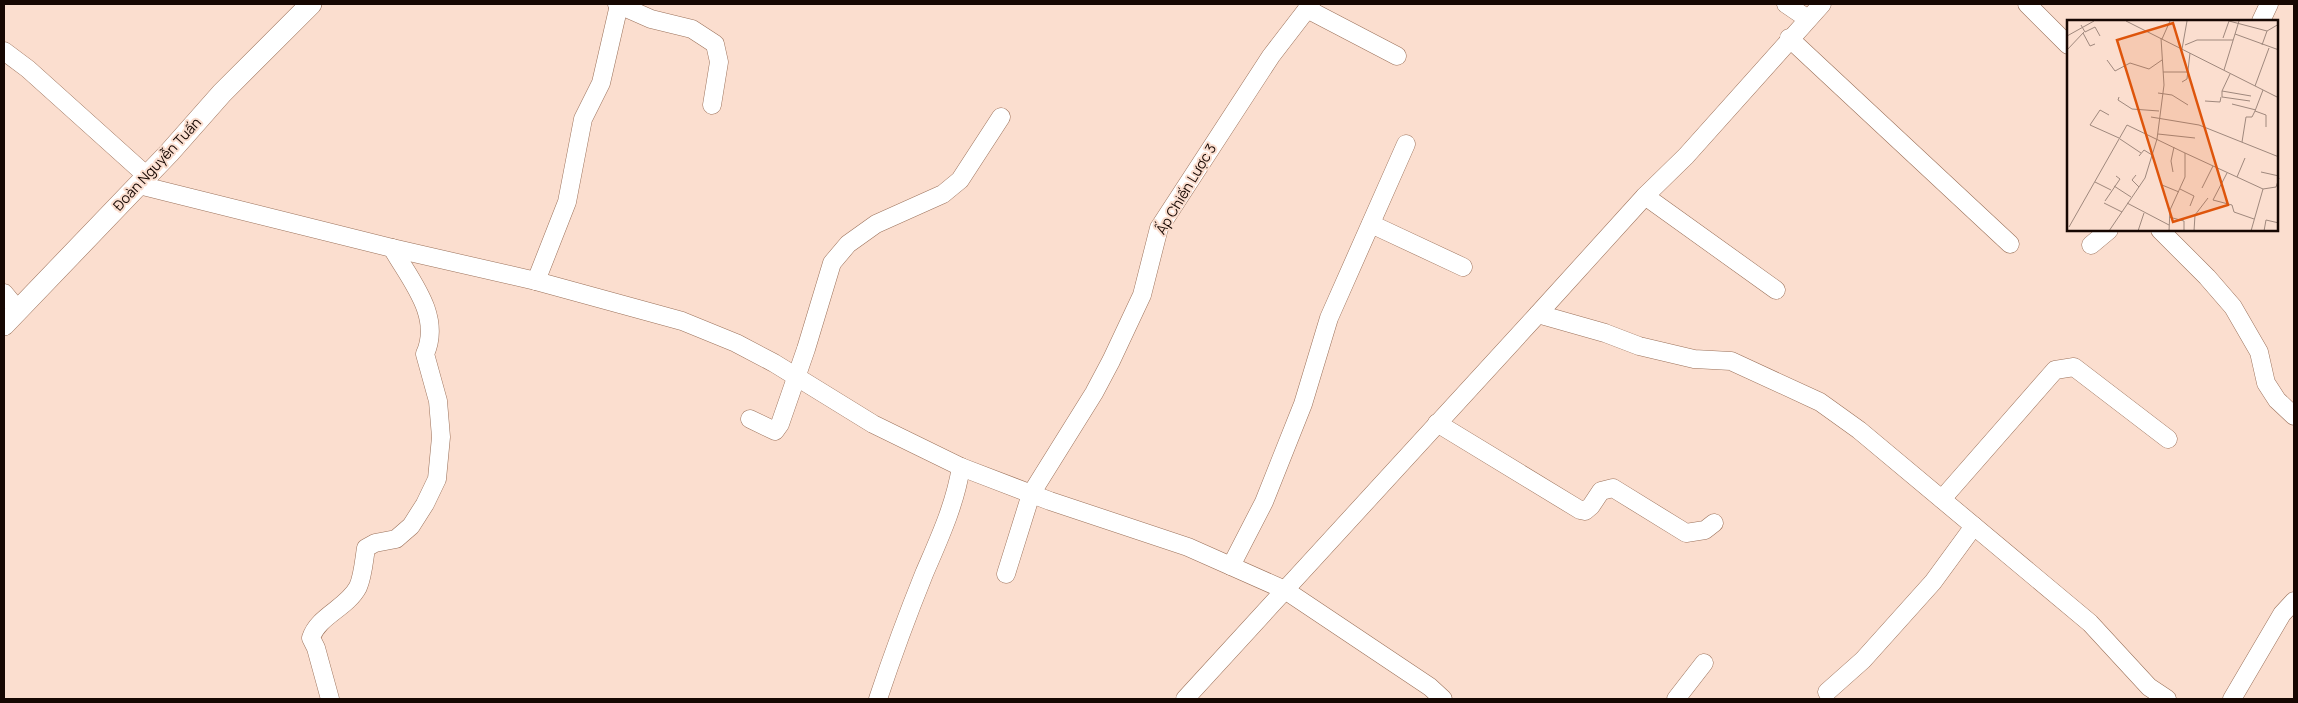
<svg xmlns="http://www.w3.org/2000/svg" width="2298" height="703" font-family="Manrope,sans-serif">
  <style>
    .lines { fill: none; stroke-linecap: round; stroke-linejoin: round }
    .minor-casing { stroke: #9b715a; stroke-width: 19 }
    .major-casing { stroke: #9b715a; stroke-width: 22 }
    .minor { stroke: #fff; stroke-width: 18 }
    .major { stroke: #fff; stroke-width: 21 }
    .labels { text-anchor: middle; stroke-width: 4; stroke-linejoin: round; paint-order: stroke }
    .street-label { font-size: 14px; fill: #160702; stroke: #fbdecf }
    .inset-road { fill: none; stroke: #9f887d; stroke-width: 1 }
    .view { fill: #de550c; fill-opacity: 0.15; stroke: #de550c; stroke-width: 2.5 }
    .inset-edge { fill: none; stroke: #160702; stroke-width: 2.5 }
  </style>
  <rect width="100%" height="100%" fill="#fbdecf"/>
  <g class="lines">
    <defs>
      <g id="minor">
        <polyline points="617,4 651,19 692,29 715,44 719,62 712,105"/>
        <polyline points="1786,4 1808,19"/>
        <polyline points="2027,4 2068,45"/>
        <polyline points="1307,9 1397,56"/>
        <polyline points="2261,21 2269,4"/>
        <polyline points="1789,38 2010,244"/>
        <polyline points="4,51 28,69 147,176"/>
        <polyline points="139,185 392,248 536,281 682,321 736,343 774,363 873,424 961,467 1050,501 1188,547 1285,590 1430,687 1443,699"/>
        <polyline points="1645,196 1776,290"/>
        <polyline points="1371,224 1463,267"/>
        <polyline points="2160,230 2207,277 2233,307 2259,352 2266,383 2277,400 2294,416"/>
        <polyline points="2091,245 2109,230"/>
        <polyline points="536,281 567,202 583,119 601,83 619,5"/>
        <polyline points="4,293 18,310"/>
        <polyline points="1538,314 1645,196 1686,156 1822,4"/>
        <polyline points="750,419 775,431 780,424 806,349 832,263 848,244 876,224 943,194 960,180 1001,117"/>
        <polyline points="1437,423 1580,510 1585,511 1591,506 1601,491 1613,488 1686,533 1705,530 1714,523"/>
        <polyline points="1942,499 2055,370 2074,367 2168,439"/>
        <polyline points="1231,566 1264,502 1303,404 1329,318 1406,144"/>
        <polyline points="1006,574 1031,494 1094,393 1111,361 1142,295 1159,228 1271,56 1311,4"/>
        <polyline points="1827,692 1863,660 1933,582 1974,526"/>
        <path d="M330,699L316,648L311,638C318,616 347,608 358,587C363,576 364,560 366,548L375,543L396,539L411,526L425,504L437,479L441,437L438,401L425,354C442,316 411,281 392,248"/>
        <path d="M878,699C892,657 907,616 924,574C939,539 955,505 961,467"/>
        <polyline points="1185,699 1538,314 1605,333 1639,346 1694,359 1731,361 1820,402 1859,430 2090,623 2149,687 2167,699"/>
        <polyline points="1676,699 1704,663"/>
        <polyline points="2232,699 2282,614 2294,601"/>
      </g>
      <polyline id="major" points="4,325 169,153 222,93 311,4"/>
    </defs>
    <use href="#minor" class="minor-casing"/>
    <use href="#major" class="major-casing"/>
    <use href="#minor" class="minor"/>
    <use href="#major" class="major"/>
  </g>
  <g class="labels">
    <g class="street-label">
      <text transform="translate(157 164) rotate(-47)" y="5">Đoàn Nguyễn Tuấn</text>
      <text transform="translate(1186 189) rotate(-59)" y="5">Ấp Chiến Lược 3</text>
    </g>
  </g>
  <g transform="translate(2067 20)">
    <rect width="211" height="211" fill="#fbdecf"/>
    <path class="inset-road" d="M59,1L212,78M14,5L18,12L28,7L33,16M16,13L23,26L28,24M168,14L212,30M0,16L27,1M156,18L162,1L200,11M95,19L103,1M118,25L130,20H166M195,25L200,11L212,4M115,29L120,1M0,30L17,12M40,40L48,51L63,43L82,49L95,40M157,50L172,1M96,52H120M163,54L155,71L184,76M115,62L120,59L123,33M188,66L202,28M196,70L188,91L199,95V107M155,71V77L183,81M91,73L105,75L121,85M52,77L51,80L65,89L92,91M138,81L153,82L154,77M165,84L189,90M42,95L33,90L23,105L52,118M84,97L132,105L212,137M91,114L128,118M53,119L74,133M175,122L179,97H185L188,91M118,133L196,169M72,136L77,130L85,135M106,152L104,141L107,127M194,152L212,156M160,153L146,180L165,185L167,192L187,199M69,155L65,160L72,167M170,157L178,138M28,162L44,170M95,165L112,172M47,166L64,177M135,168L146,146M113,169L127,176L123,186M38,181L53,159L49,156M37,183L55,192M60,183L102,205M102,197L117,201V211M2,207L60,105L118,133V157L103,190L102,211M42,211L78,158L90,119L97,65L94,18M71,211L77,193M127,211L128,195L141,178M184,211L196,169L209,167L212,158M197,211L199,200L212,203"/>
    <path class="view" d="M106,3L161,185L106,202L50,20Z"/>
    <rect width="211" height="211" class="inset-edge"/>
  </g>
  <rect width="2298" height="703" fill="none" stroke="#160702" stroke-width="10"/>
</svg>
